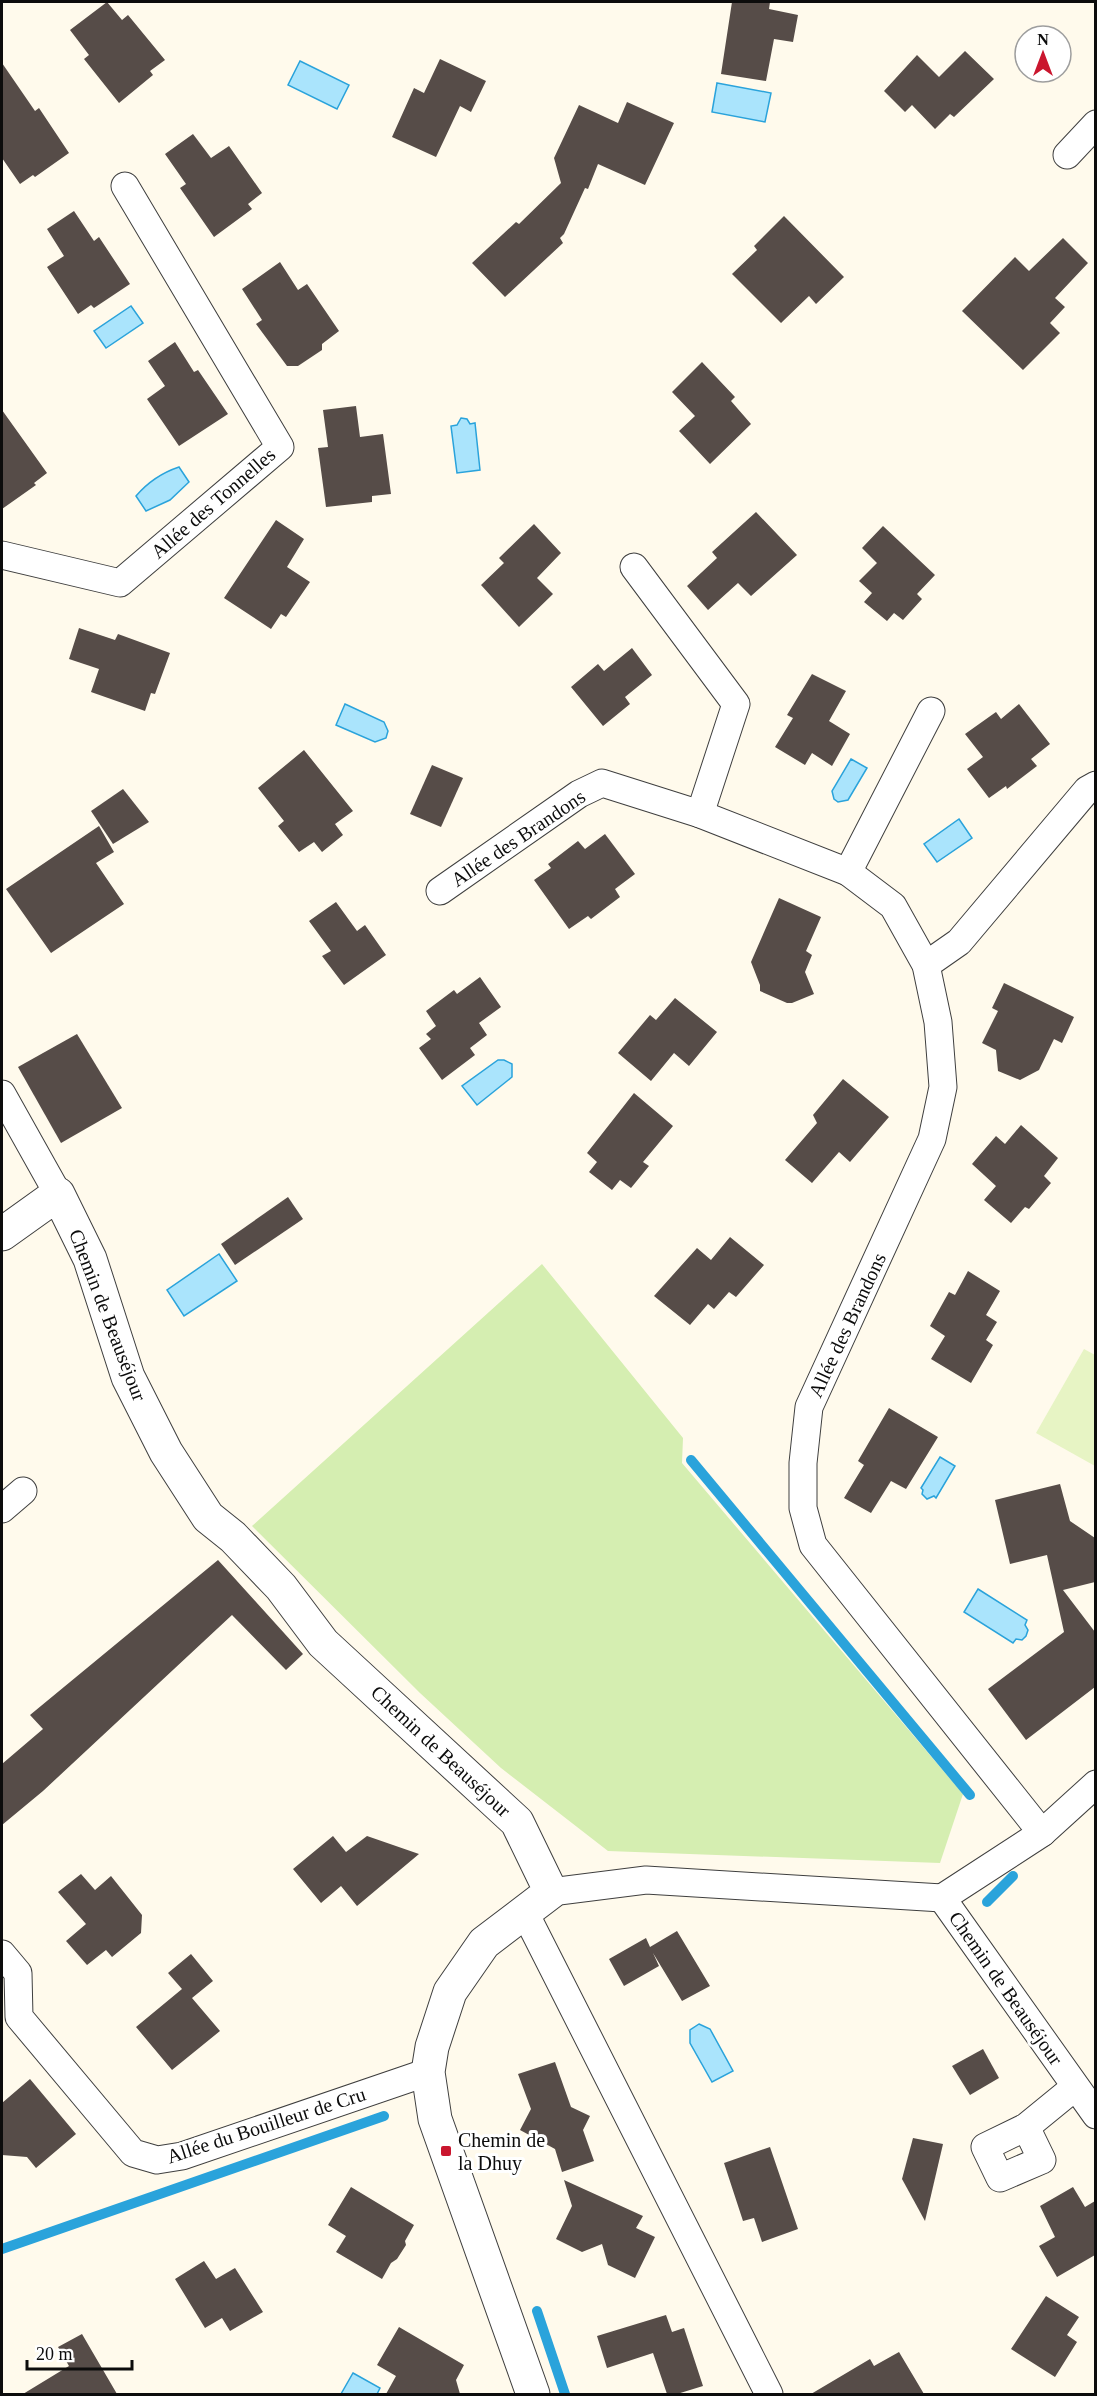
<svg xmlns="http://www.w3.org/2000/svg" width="1097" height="2396" font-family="'Times New Roman',serif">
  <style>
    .green { fill: #d5eeb1 }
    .pitch { fill: #e7f4c4 }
    .water { fill: #aae4fc; stroke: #2aa3db; stroke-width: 1.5 }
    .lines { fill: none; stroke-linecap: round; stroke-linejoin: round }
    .stream { stroke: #2aa3db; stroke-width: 10 }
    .building { fill: #564c48 }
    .minor-casing { stroke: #3f3f3f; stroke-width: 29 }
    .tertiary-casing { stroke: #3f3f3f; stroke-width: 35 }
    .minor { stroke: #fff; stroke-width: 27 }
    .tertiary { stroke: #fff; stroke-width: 33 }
    .poi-dot { fill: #ca162e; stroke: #fff; stroke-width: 2 }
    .labels { text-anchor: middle; stroke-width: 6; stroke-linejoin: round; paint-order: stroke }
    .street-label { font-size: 20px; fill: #0c0c0c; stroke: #fff }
    .poi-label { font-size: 20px; fill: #0c0c0c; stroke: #fff; text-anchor: start }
  </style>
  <rect width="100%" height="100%" fill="#fffaec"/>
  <polygon class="green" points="542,1264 683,1438 682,1463 963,1794 940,1863 608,1851 501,1768 420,1693 252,1526"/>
  <polygon class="pitch" points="1084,1349 1095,1355 1095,1466 1036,1433"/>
  <g class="water">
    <polygon points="300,61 349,85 337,109 288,85"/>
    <polygon points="717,83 771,93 765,122 712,112"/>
    <polygon points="131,306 143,323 106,348 94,331"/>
    <polygon points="461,418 467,419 470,424 475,423 480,470 457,473 451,426 457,425"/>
    <path d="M179,467L189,482L170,500L146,511L136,496C148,482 161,473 179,467Z"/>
    <polygon points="345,704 384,722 388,731 386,738 375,742 336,725"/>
    <polygon points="851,759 867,768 848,800 838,802 834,799 832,791"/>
    <polygon points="959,819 972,838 937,862 924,844"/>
    <polygon points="498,1060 504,1060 512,1064 512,1077 477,1105 462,1086"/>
    <polygon points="219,1254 237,1281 184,1316 167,1290"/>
    <polygon points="940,1457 955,1466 936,1498 934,1496 927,1499 922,1494 923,1490 921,1488"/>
    <polygon points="978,1589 1027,1620 1025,1625 1028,1630 1026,1636 1022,1640 1016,1639 1013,1643 964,1612"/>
    <polygon points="699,2024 710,2029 733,2071 712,2082 690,2043 690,2030"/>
    <polygon points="353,2373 380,2388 377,2394 341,2394"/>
  </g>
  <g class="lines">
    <g class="stream">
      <polyline points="691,1460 970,1795"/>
      <polyline points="987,1902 1013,1876"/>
      <polyline points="2,2249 384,2116"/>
      <polyline points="537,2311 565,2394"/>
    </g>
  </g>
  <g class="building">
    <polygon points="107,2 122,20 128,15 165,60 150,71 153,75 119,103 84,59 89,55 70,30"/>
    <polygon points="732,2 770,2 769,9 798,15 793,42 774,39 766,81 721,74"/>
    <polygon points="965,51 994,79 954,117 950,114 935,129 912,105 905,112 884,91 917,55 939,77"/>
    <polygon points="440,59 486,81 471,112 460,106 436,157 392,137 414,88 424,93"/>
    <polygon points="2,63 35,111 39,108 69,153 35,177 33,175 20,184 2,158"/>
    <polygon points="627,102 674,123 645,185 598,164 588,189 585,188 564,234 560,238 563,243 505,297 472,263 516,222 519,224 561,183 554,158 579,105 618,123"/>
    <polygon points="193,134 211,158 229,146 262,193 248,204 252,209 214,237 180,188 186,184 165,154"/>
    <polygon points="74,211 94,241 99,237 130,284 94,308 91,305 78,314 47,267 64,256 47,229"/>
    <polygon points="784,216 844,277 816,304 809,296 781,323 732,274 757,250 754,246"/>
    <polygon points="1063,238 1088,263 1055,298 1065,307 1050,323 1060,333 1023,370 962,311 1015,257 1029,271"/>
    <polygon points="280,262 298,290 307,284 339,331 322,344 322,350 298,366 287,366 256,324 262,320 242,289"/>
    <polygon points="175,342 194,372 198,370 228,414 179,446 147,399 165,386 148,361"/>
    <polygon points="702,362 735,397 731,401 751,424 710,464 679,431 695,416 672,392"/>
    <polygon points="356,406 360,437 383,434 391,494 372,496 372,502 326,507 318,448 328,447 323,410"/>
    <polygon points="2,410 47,473 34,483 36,485 2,509"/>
    <polygon points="756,512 797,555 751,596 738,583 708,610 687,586 717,558 712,552"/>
    <polygon points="276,520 304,539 287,567 310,582 286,617 281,614 271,629 224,598"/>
    <polygon points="534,524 561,553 537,578 553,594 519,627 481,585 504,563 499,558"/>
    <polygon points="883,526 935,575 917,594 922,599 903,620 894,613 887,621 864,602 872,593 859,581 877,563 862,548"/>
    <polygon points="79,628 115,640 118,634 170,653 155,694 151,693 145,711 91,692 99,669 69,659"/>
    <polygon points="632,648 652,675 625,697 630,704 603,726 571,687 598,664 604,671"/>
    <polygon points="812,674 846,691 829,721 850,734 832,766 812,753 805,765 775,747 793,718 787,715"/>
    <polygon points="1019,704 1050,744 1031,759 1037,766 1007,789 1006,786 989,798 967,769 983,757 965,734 996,712 1001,719"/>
    <polygon points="304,750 353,811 335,824 343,835 322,852 314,842 299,852 278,826 284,821 258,788"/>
    <polygon points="432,765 463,778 441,827 410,814"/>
    <polygon points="123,789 149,822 113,844 91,811"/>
    <polygon points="99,826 114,852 96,863 124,904 51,953 6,889"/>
    <polygon points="605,834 635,874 615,889 620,897 591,919 588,916 569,929 534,880 551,868 548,864 578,841 585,849"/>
    <polygon points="779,898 821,917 806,951 812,955 805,972 814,994 792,1003 787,1003 760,991 760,985 751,962"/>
    <polygon points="336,902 357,931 365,925 386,955 344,985 322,956 331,951 309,921"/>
    <polygon points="480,977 501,1007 479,1023 487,1035 470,1048 475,1055 442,1080 419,1048 431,1039 426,1034 436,1026 426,1011 454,990 457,994"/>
    <polygon points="1004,983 1074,1017 1062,1043 1054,1039 1039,1070 1020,1080 998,1071 996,1050 982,1043 998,1011 992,1008"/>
    <polygon points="675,998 717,1032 689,1066 674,1053 651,1081 618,1053 650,1015 656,1020"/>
    <polygon points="77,1034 122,1108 61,1143 18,1067"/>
    <polygon points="843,1079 889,1117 850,1162 839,1152 812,1183 785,1160 817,1123 813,1115"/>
    <polygon points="634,1093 673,1126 643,1162 649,1166 631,1188 620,1180 612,1190 589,1172 597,1162 587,1153"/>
    <polygon points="1021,1125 1058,1158 1044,1176 1051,1183 1029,1209 1025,1207 1011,1223 984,1200 996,1186 972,1164 996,1136 1005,1144"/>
    <polygon points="288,1197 303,1219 235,1265 221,1244"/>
    <polygon points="730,1237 764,1265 736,1297 729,1292 714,1309 708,1304 690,1325 654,1296 697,1248 711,1260"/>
    <polygon points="968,1271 1000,1291 986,1315 997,1322 986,1340 993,1345 971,1383 931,1359 945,1336 930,1326 949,1292 955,1295"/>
    <polygon points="889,1408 938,1437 906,1489 891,1481 871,1513 844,1498 864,1465 858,1461"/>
    <polygon points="1060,1484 1070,1521 1095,1538 1095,1582 1063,1590 1095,1632 1095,1687 1026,1740 988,1689 1064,1632 1047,1555 1010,1564 995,1500"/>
    <polygon points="218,1560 303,1654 286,1670 232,1615 43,1791 2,1825 2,1764 43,1729 30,1715"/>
    <polygon points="333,1836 346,1852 367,1836 419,1854 357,1906 341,1886 321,1903 293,1869"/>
    <polygon points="81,1874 95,1890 111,1876 142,1915 141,1933 112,1957 106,1950 87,1965 66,1941 86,1924 58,1892"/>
    <polygon points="677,1931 710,1986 682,2001 653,1953 659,1966 624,1986 609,1959 646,1938 650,1947"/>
    <polygon points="191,1954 213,1981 192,1998 220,2031 172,2070 136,2027 182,1989 168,1973"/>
    <polygon points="983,2049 999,2078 970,2095 952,2066"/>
    <polygon points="555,2062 571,2107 590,2116 583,2130 594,2161 562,2172 555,2149 520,2130 531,2109 518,2074"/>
    <polygon points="30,2079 76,2134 36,2168 27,2157 2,2155 2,2103"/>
    <polygon points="913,2138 943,2144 925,2221 902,2179"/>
    <polygon points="770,2147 798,2229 762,2242 754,2218 743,2221 724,2163"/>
    <polygon points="564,2180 643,2216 636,2228 655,2237 635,2278 608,2265 602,2244 582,2252 556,2239 572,2206"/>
    <polygon points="351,2187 414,2225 405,2241 406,2245 397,2259 391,2263 382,2279 336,2252 346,2236 328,2225"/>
    <polygon points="1073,2187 1085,2207 1095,2201 1095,2255 1057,2277 1039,2246 1055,2237 1040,2206"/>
    <polygon points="204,2261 216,2279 235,2268 263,2312 230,2331 222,2318 205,2328 175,2279"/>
    <polygon points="1046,2296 1079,2317 1067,2335 1077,2342 1055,2377 1011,2349"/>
    <polygon points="666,2315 672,2332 684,2328 703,2386 677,2394 667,2394 653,2353 607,2368 597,2336"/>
    <polygon points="399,2327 464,2365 456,2380 460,2394 386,2394 396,2376 377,2365"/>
    <polygon points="82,2334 117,2394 23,2394 69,2366 58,2347"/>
    <polygon points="899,2352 924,2394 811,2394 870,2359 874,2366"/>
  </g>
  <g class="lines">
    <defs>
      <g id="minor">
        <polyline points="1067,155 1096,124"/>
        <polyline points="2,555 120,583 280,447 125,186"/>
        <polyline points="634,567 736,704 700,814"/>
        <polyline points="848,872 931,711"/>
        <polyline points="440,891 579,794 602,783 700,814 848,872 893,906 926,965 938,1022 943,1087 932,1139 809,1407 803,1463 803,1508 813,1545 1042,1833"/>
        <polyline points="926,965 959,942 1087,790 1096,785"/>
        <polyline points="2,1094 58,1194"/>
        <polyline points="2,1509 23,1491"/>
        <polyline points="551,1892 646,1880 942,1898"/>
        <polyline points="942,1898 1096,2115"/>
        <polyline points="942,1898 1042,1833 1096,1784"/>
        <polyline points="524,1911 769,2394"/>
        <polyline points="2,1954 18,1973 19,2017 133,2153 157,2160 182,2156 428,2072"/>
        <polyline points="1026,2127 1042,2160 1000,2178 985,2147 1026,2127 1075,2087"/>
      </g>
      <polyline id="tertiary" points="2,1234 58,1194 90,1259 128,1377 166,1452 208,1517 233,1537 281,1587 323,1643 517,1822 551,1892 484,1943 450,1992 432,2047 428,2072 435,2119 533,2394"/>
    </defs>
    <use href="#minor" class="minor-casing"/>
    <use href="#tertiary" class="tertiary-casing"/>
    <use href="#minor" class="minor"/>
    <use href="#tertiary" class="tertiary"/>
  </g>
  <rect class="poi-dot" x="440" y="2145" width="12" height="12" rx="3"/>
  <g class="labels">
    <g class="street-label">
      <text transform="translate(213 503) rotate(-41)" y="7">Allée des Tonnelles</text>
      <text transform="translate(518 838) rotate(-34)" y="7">Allée des Brandons</text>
      <text transform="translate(108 1315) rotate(69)" y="7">Chemin de Beauséjour</text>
      <text transform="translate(847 1325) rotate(-65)" y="7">Allée des Brandons</text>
      <text transform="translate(441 1751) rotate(43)" y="7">Chemin de Beauséjour</text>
      <text transform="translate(1006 1988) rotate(55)" y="7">Chemin de Beauséjour</text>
      <text transform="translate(266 2125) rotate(-18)" y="7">Allée du Bouilleur de Cru</text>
    </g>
    <g class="poi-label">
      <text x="458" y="2147">Chemin de<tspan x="458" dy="23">la Dhuy</tspan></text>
    </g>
  </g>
  <rect width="1097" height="2396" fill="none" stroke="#0c0c0c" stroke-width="6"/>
  <g transform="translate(1043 54)"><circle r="28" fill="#ffffff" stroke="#9e9e9e" stroke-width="1.5"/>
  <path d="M0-4.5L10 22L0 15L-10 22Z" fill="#ca162e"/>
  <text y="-9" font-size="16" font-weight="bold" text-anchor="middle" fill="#0c0c0c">N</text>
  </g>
  <path d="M27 2360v9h105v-9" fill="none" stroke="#0c0c0c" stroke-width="3"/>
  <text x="36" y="2360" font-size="18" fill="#0c0c0c" stroke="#ffffff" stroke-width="4.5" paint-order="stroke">20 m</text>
</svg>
